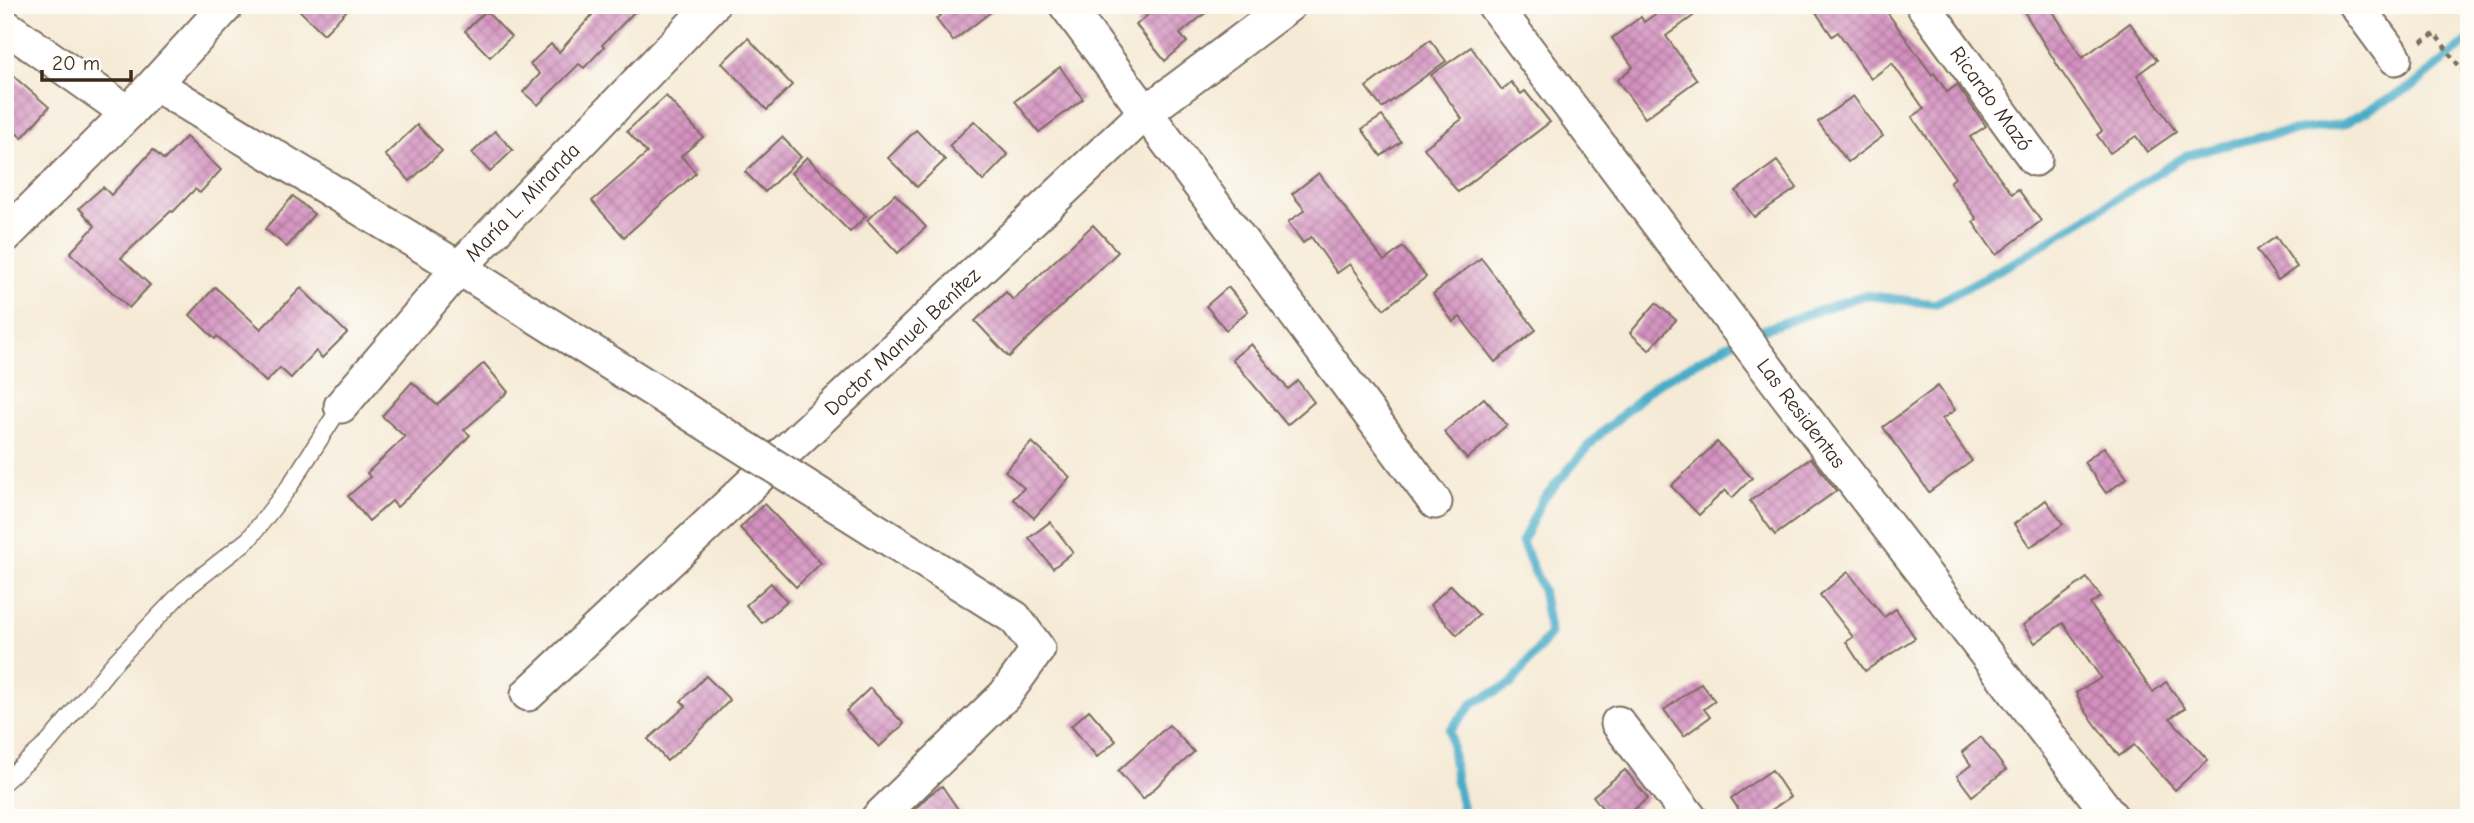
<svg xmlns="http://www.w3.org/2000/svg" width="2474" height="823" font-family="'Comic Neue',sans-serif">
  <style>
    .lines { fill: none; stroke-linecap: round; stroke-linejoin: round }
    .stream { stroke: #49acc8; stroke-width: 9 }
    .building { fill: url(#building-cross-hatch) }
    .lane-casing { stroke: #7c6d5e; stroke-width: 19 }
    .street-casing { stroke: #7c6d5e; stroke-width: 37 }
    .path { stroke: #7c6d5e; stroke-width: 4.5; stroke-dasharray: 5 5; stroke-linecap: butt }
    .lane { stroke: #fff; stroke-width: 16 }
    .street { stroke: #fff; stroke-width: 33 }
    .street-bridge-casing { stroke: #7c6d5e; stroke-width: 37; stroke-linecap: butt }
    .street-bridge { stroke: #fff; stroke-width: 33 }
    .labels { text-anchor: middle; stroke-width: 6; stroke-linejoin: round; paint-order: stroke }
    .street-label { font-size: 21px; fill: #3b2a1e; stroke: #fdfcf7 }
  </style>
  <defs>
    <pattern id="building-cross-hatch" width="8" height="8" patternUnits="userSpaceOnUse" patternTransform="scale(1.75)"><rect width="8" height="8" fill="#d491c0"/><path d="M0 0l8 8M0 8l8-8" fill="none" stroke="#ad779b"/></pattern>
  </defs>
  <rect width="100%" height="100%" fill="#fdfcf7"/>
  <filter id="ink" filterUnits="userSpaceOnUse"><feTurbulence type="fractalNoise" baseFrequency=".0143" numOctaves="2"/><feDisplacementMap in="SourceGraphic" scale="14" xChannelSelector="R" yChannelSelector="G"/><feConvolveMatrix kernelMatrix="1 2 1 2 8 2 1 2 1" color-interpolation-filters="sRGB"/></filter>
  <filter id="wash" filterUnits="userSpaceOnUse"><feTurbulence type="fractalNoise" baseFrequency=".00686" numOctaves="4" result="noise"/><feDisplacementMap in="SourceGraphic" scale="28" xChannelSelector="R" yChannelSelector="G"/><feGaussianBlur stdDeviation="1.57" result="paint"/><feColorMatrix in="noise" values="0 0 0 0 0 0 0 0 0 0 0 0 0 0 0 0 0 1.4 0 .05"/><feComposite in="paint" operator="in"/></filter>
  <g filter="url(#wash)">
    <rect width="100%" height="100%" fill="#f5ead5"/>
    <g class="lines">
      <g class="stream">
        <polyline points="1750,334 1864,295 1935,304 2016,261 2187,155 2272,134 2343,124 2413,86 2469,40"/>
        <polyline points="1461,818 1464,814 1456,780 1450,730 1474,702 1511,684 1550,634 1542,589 1522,542 1542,500 1595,439 1655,385 1737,340"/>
      </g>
    </g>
    <g id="blocks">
      <g class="building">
        <polygon points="294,5 352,5 324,34"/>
        <polygon points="601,5 641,5 602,45 604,47 584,68 579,64 538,105 523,92 540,74 530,64 551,44 559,52"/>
        <polygon points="953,5 1000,5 953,41 936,19"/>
        <polygon points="1159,5 1215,5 1180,34 1187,42 1165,61 1136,25"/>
        <polygon points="1668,5 1708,5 1666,36 1697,80 1645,118 1617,80 1633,67 1612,38 1641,17 1644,22"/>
        <polygon points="1811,5 1882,5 1932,75 1934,73 1947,92 1957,85 1986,126 1970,137 2012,194 2018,189 2041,221 1996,255 1973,222 1977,219 1950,182 1955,178 1912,117 1924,109 1892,63 1871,79 1838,32 1832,36"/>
        <polygon points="2020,5 2049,5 2082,58 2130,23 2157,60 2137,75 2176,132 2147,152 2136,136 2110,153 2097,135 2102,131 2061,71"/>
        <polygon points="486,11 511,37 490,57 465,31"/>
        <polygon points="748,38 792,85 767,110 722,63"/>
        <polygon points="1430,40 1446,61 1382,108 1366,87"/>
        <polygon points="1471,47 1502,90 1511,82 1521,94 1525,91 1550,122 1458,192 1424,148 1462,119 1431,75"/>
        <polygon points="1060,67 1083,99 1039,132 1015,101"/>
        <polygon points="5,69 49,107 22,138 5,123"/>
        <polygon points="666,96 703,137 681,156 696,173 624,237 592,201 647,153 627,131"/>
        <polygon points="1853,96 1883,136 1848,162 1818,122"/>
        <polygon points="1382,116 1401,142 1381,156 1362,129"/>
        <polygon points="974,121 1008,155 983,181 949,146"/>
        <polygon points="417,125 442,151 410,181 385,155"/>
        <polygon points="916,130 945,160 917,187 888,158"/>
        <polygon points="495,131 513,150 490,172 472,153"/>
        <polygon points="186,137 221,170 200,193 195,189 173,212 171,211 121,258 150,285 129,308 70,253 95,226 79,208 103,187 111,195 153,150 164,160"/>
        <polygon points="782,137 801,157 765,192 745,172"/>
        <polygon points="807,157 866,216 850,232 791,173"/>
        <polygon points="1777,161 1797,188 1754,217 1736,191"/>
        <polygon points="1319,173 1384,261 1403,247 1426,277 1384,309 1350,264 1337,273 1311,237 1303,243 1288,222 1305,210 1292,194"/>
        <polygon points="895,194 926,227 898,253 867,220"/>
        <polygon points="293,196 314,214 287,247 265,229"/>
        <polygon points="1093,225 1118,252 1009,357 975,321 1006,292 1013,300"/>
        <polygon points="2276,237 2297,267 2278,280 2257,250"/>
        <polygon points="1481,258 1536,330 1495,362 1460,317 1453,322 1433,294"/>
        <polygon points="215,287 261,329 301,288 347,333 322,358 316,351 291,378 280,368 266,382 217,336 215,339 190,315"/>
        <polygon points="1228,287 1248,311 1226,330 1206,306"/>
        <polygon points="1656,303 1676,320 1649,350 1630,333"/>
        <polygon points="1251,344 1288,389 1298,381 1314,402 1287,425 1232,359"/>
        <polygon points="484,363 508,392 464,430 470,435 443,465 397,507 392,501 369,521 348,496 370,477 367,473 405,437 382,416 412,382 437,405"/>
        <polygon points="1938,386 1955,410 1942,419 1972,461 1929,492 1883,427"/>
        <polygon points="1484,398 1507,425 1467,459 1444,432"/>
        <polygon points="1032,442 1070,477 1034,518 1013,499 1024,488 1005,471"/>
        <polygon points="1717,442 1752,478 1732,498 1725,490 1699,515 1671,486"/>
        <polygon points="2104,447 2127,478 2106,493 2084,462"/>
        <polygon points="1811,458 1836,491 1775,535 1750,501"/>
        <polygon points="2046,500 2063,524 2030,547 2014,524"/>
        <polygon points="764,504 821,563 796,587 740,528"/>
        <polygon points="1050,522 1073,552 1053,568 1029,538"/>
        <polygon points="1848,572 1884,617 1896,609 1915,638 1865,671 1846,642 1853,637 1820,595"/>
        <polygon points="2087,578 2101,597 2090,604 2153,692 2166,682 2185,708 2170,718 2208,760 2175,790 2134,745 2119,756 2084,709 2076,693 2101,678 2063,623 2035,643 2023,625"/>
        <polygon points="771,583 787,601 762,623 746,605"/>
        <polygon points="1451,585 1479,615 1457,635 1430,605"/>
        <polygon points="706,676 730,700 694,737 667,761 648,739 686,706 681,701"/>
        <polygon points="1701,683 1715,701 1704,709 1710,717 1684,736 1664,710"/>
        <polygon points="870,688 904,724 879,747 846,711"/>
        <polygon points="1089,710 1116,741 1097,757 1071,726"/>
        <polygon points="1169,725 1194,752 1143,799 1118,771"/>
        <polygon points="1981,737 2006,770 1972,796 1957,776 1971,765 1962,752"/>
        <polygon points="1625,770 1648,798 1624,818 1610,818 1593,796"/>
        <polygon points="1772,770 1790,797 1760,818 1744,818 1731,798"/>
        <polygon points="942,786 964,818 906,818 928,796"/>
      </g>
    </g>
  </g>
  <g filter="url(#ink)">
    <use href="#blocks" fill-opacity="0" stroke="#7c6d5e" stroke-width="2"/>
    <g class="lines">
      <defs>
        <polyline id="lane" points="5,781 49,742 114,663 184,590 249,539 289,487 341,406"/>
        <g id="street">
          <polyline points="1066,5 1435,502"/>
          <path id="s1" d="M1494,5L1787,395L2112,818"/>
          <path id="s2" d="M1923,5L2035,159"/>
          <polyline points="2356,5 2395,58"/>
          <polyline points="5,26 128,113"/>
          <polyline points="155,84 459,268 750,451"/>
          <polyline points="5,236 128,113 227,5"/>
          <path id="s3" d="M341,406L459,268L712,5"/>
          <polyline points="793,478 1015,618 1038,649 1005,695 878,818"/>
          <path id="s4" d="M528,694L1145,113L1289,5"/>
          <polyline points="1618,723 1690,818"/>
        </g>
      </defs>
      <use href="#lane" class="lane-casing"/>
      <use href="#street" class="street-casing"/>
      <polyline class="path" points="2421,42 2435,34 2469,79"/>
      <use href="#lane" class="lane"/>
      <use href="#street" class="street"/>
      <defs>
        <polyline id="street-bridge" points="750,451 793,478"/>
      </defs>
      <use href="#street-bridge" class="street-bridge-casing"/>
      <use href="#street-bridge" class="street-bridge"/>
    </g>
  </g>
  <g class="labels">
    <g class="street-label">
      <text dy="7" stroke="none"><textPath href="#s2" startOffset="116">Ricardo Mazó</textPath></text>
      <text dy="7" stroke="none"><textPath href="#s3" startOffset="273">María L. Miranda</textPath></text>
      <text dy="7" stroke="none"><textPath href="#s4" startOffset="514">Doctor Manuel Benítez</textPath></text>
      <text dy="7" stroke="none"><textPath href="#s1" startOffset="511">Las Residentas</textPath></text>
    </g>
  </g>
  <rect width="2474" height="823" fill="none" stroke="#fdfcf7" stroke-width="28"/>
  <path d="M42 70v10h89v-10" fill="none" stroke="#3b2a1e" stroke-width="3.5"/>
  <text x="52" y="70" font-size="21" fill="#3b2a1e" stroke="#fdfcf7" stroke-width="5" paint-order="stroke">20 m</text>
</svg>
